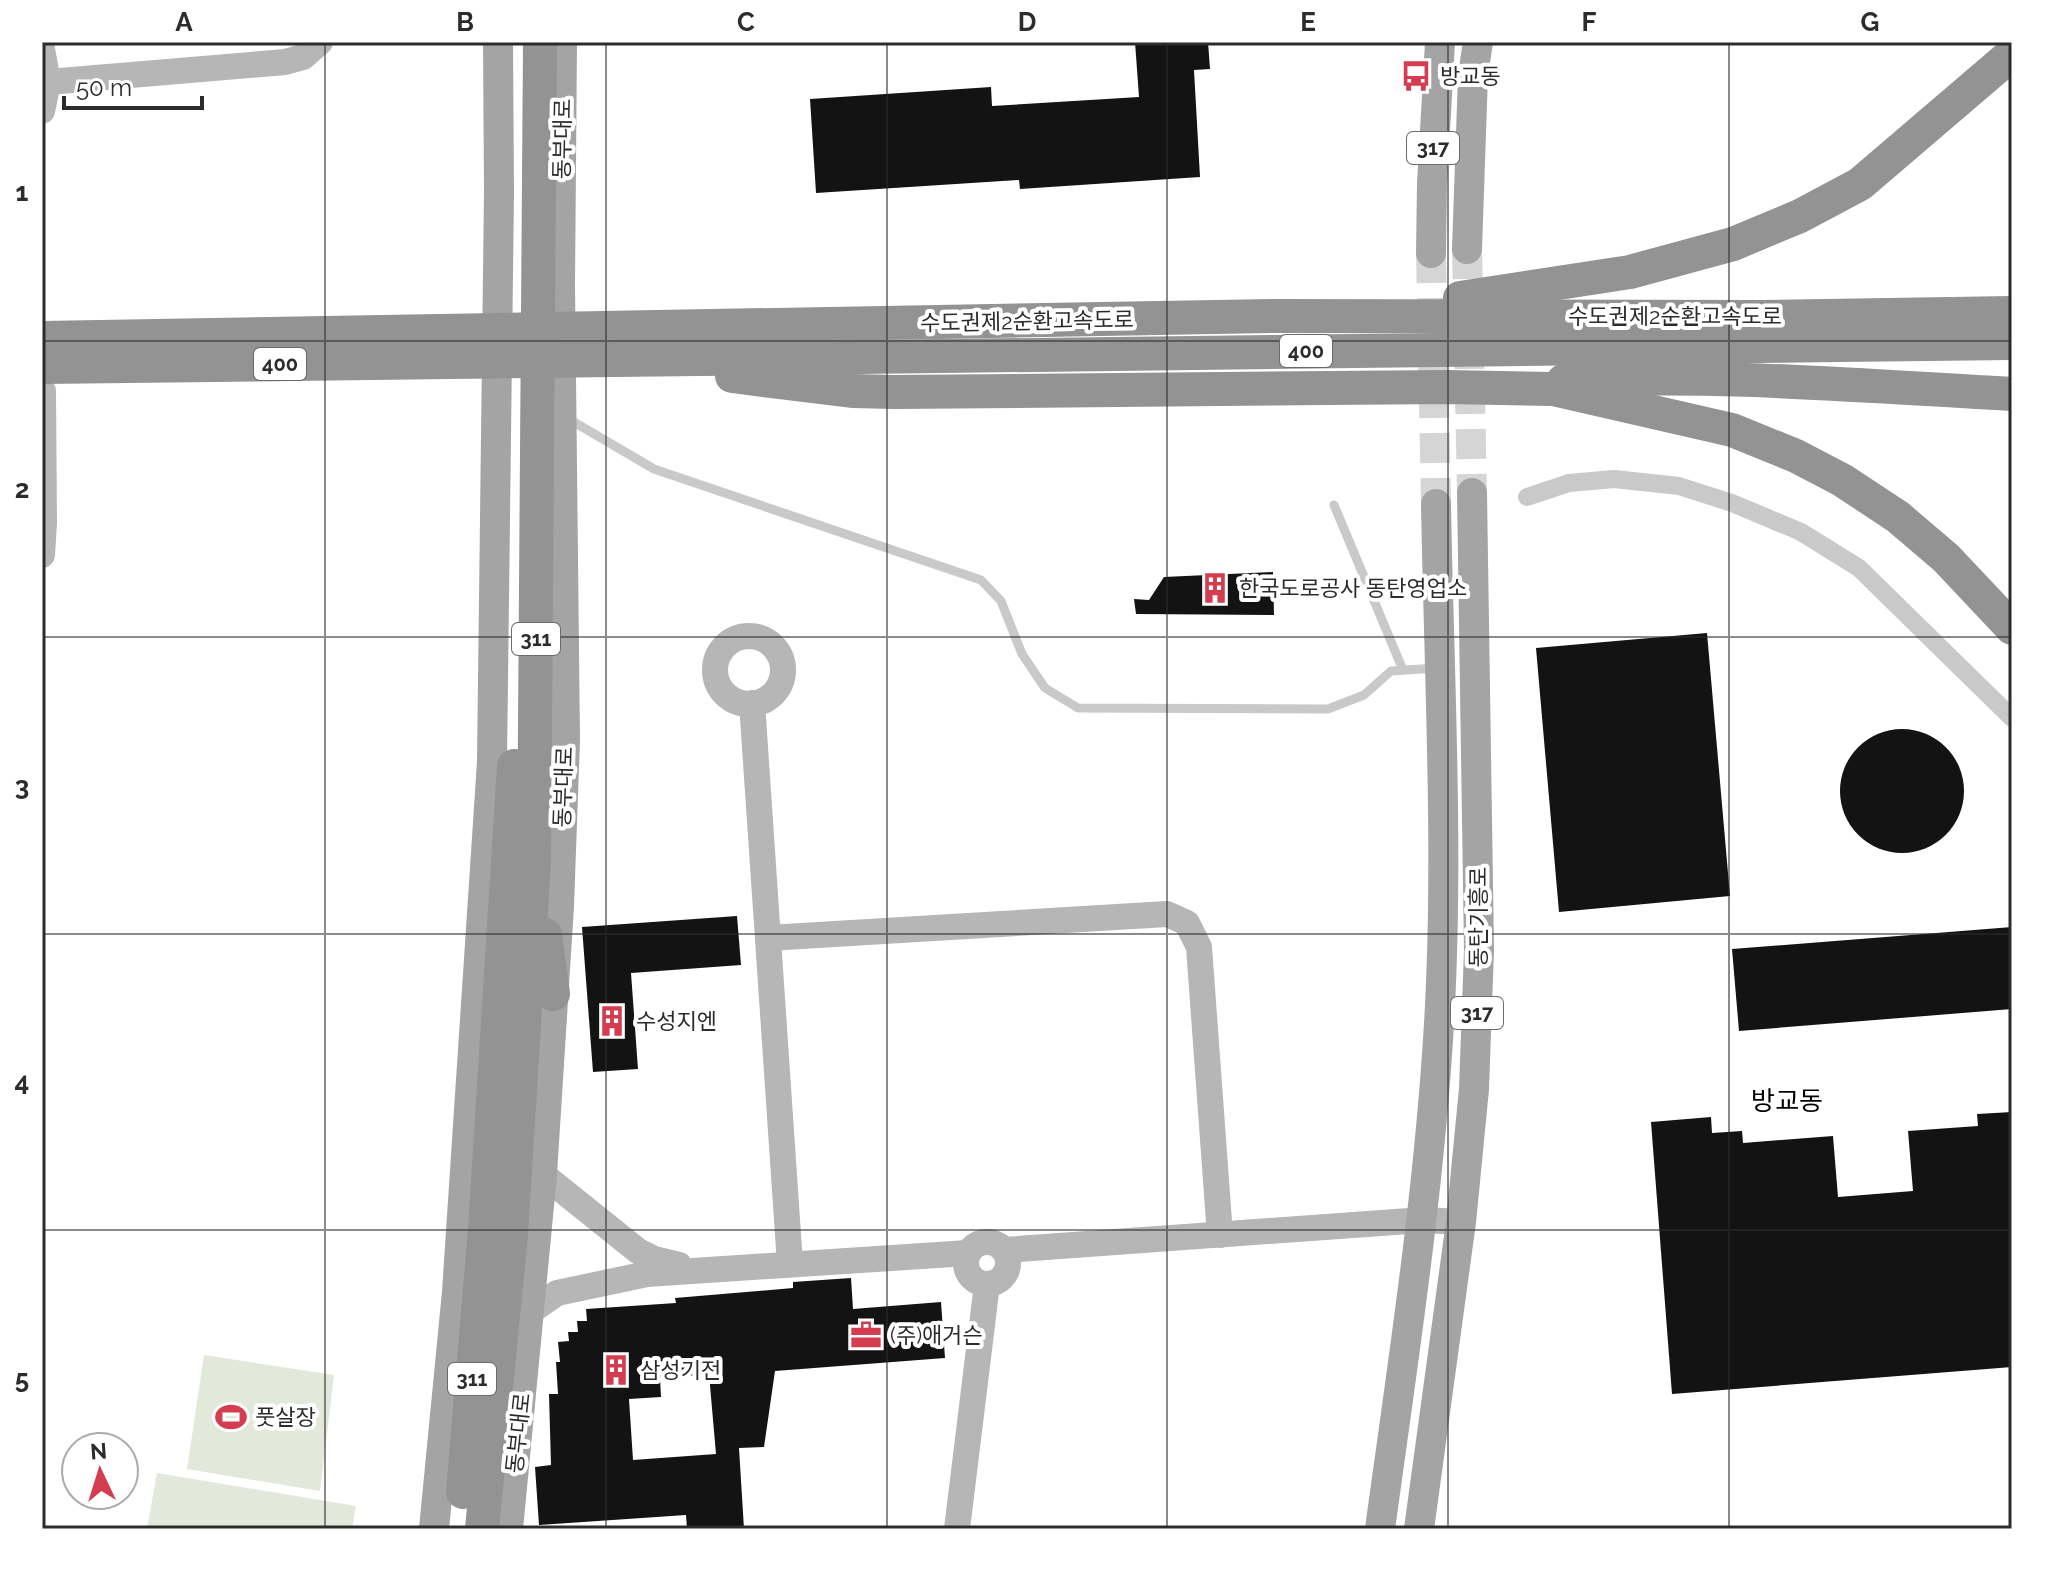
<svg xmlns="http://www.w3.org/2000/svg" width="2054" height="1571" font-family="Raleway,'Noto Sans KR',sans-serif">
  <style>
    .green { fill: #e2e8da }
    .building { fill: #131313; fill-rule: evenodd }
    .lines { fill: none; stroke-linecap: round; stroke-linejoin: round }
    .primary-tunnel { stroke: #d5d5d5; stroke-width: 30; stroke-dasharray: 30 15; stroke-linecap: butt }
    .lane { stroke: #c9c9c9; stroke-width: 9 }
    .street { stroke: #c9c9c9; stroke-width: 18 }
    .secondary { stroke: #b6b6b6; stroke-width: 26 }
    .primary { stroke: #a4a4a4; stroke-width: 30 }
    .highway { stroke: #939393; stroke-width: 34 }
    .grid { fill: none; stroke: #2c2c2c; stroke-width: 2; stroke-opacity: 0.55 }
    .labels { text-anchor: middle; stroke-width: 8; stroke-linejoin: round; paint-order: stroke }
    .shield { fill: #fff; stroke: #6b6b6b; stroke-width: 2 }
    .shield-label { font-size: 20px; font-weight: bold; fill: #2c2c2c }
    .poi-label { font-size: 22px; fill: #2c2c2c; stroke: #fff; text-anchor: start }
    .street-label { font-size: 22px; fill: #2c2c2c; stroke: #fff }
    .quarter-label { font-size: 26px; fill: #000; stroke: #fff }
    .neatline { fill: none; stroke: #2c2c2c; stroke-width: 3 }
    .grid-label { font-size: 26px; text-anchor: middle; font-weight: bold; fill: #2c2c2c }
  </style>
  <rect width="100%" height="100%" fill="#fff"/>
  <g class="green">
    <polygon points="204,1355 334,1375 320,1491 187,1469"/>
    <polygon points="157,1473 356,1506 352,1529 147,1529"/>
  </g>
  <g class="building">
    <polygon points="1135,42 1208,42 1210,69 1194,70 1200,177 1020,189 1019,180 816,193 810,99 991,87 992,106 1139,97"/>
    <polygon points="1273,572 1274,615 1136,614 1134,599 1149,600 1164,577"/>
    <polygon points="1707,633 1730,896 1559,912 1536,648"/>
    <circle cx="1902" cy="791" r="62"/>
    <polygon points="737,916 741,965 631,973 638,1069 593,1072 582,927"/>
    <polygon points="2012,927 2012,1009 1739,1031 1732,949"/>
    <polygon points="2012,1112 2012,1367 1672,1394 1651,1122 1711,1117 1712,1133 1742,1131 1743,1143 1833,1136 1838,1197 1913,1191 1908,1131 1978,1126 1977,1114"/>
    <path d="M851,1278L853,1309L941,1302L945,1358L775,1371L764,1447L739,1448L744,1529H687L686,1515L539,1525L535,1467L551,1465L549,1394H558L556,1362H560L558,1342L569,1341L568,1332H578L577,1321H587L586,1309L676,1303L675,1298L793,1288V1282ZM709,1374L716,1454L633,1460L629,1399L661,1397L660,1378Z"/>
  </g>
  <g class="lines">
    <g class="primary-tunnel">
      <polyline points="1467,249 1472,493"/>
      <polyline points="1431,253 1436,504"/>
    </g>
    <g class="lane">
      <polyline points="567,418 654,469 981,580 1001,601 1022,654 1045,688 1078,708 1328,709 1364,695 1391,671 1436,668"/>
      <polyline points="1334,505 1403,670"/>
    </g>
    <polyline class="street" points="1527,497 1569,483 1614,479 1679,486 1732,503 1801,532 1859,568 2012,718"/>
    <g class="secondary">
      <polyline points="42,49 48,82 42,111"/>
      <polyline points="48,82 285,62 303,57 320,42"/>
      <polyline points="42,555 44,523 43,391"/>
      <circle cx="749" cy="670" r="34"/>
      <polyline points="752,703 790,1264"/>
      <polyline points="768,938 1167,914 1187,923 1199,947 1220,1235"/>
      <polyline points="542,1174 638,1251 654,1259 679,1265"/>
      <circle cx="987" cy="1263" r="21"/>
      <polyline points="1004,1250 1423,1220 1461,1222"/>
      <polyline points="531,1311 557,1293 647,1274 968,1253"/>
      <polyline points="957,1529 987,1284"/>
    </g>
    <g class="primary">
      <polyline points="1467,249 1473,75 1478,42"/>
      <polyline points="1431,253 1432,184 1440,42"/>
      <polyline points="434,1529 457,1292 492,762 499,192 498,42"/>
      <polyline points="508,1529 542,1174 559,906 565,740 560,286 562,42"/>
      <path d="M1380,1529C1403,1361 1429,1194 1439,1024C1449,852 1439,677 1436,504"/>
      <polyline points="1419,1529 1461,1222 1474,1089 1479,950 1472,493"/>
    </g>
    <g class="highway">
      <polyline points="1460,298 1630,272 1733,244 1800,216 1860,184 2012,54"/>
      <polyline points="42,338 1274,316 1762,317 2012,313"/>
      <polyline points="42,367 2012,343"/>
      <polyline points="732,376 852,391 895,392 1447,387 1553,389 1732,430 1796,456 1842,480 1898,517 1946,558 2012,628"/>
      <path d="M1563,381C1713,373 1863,386 2012,394"/>
      <polyline points="545,935 553,994"/>
      <polyline points="463,1492 485,1229 514,766"/>
      <polyline points="482,1529 511,1235 534,862 540,42"/>
    </g>
  </g>
  <path class="grid" d="M325,42V1529M606,42V1529M887,42V1529M1167,42V1529M1448,42V1529M1729,42V1529M42,341H2012M42,637H2012M42,934H2012M42,1230H2012"/>
  <defs>
    <symbol id="bus-bare" viewBox="-9 -9 18 18"><path d="M-5-6H5V4H4V6H2V4H-2V6H-4V4H-5ZM-3.5-4V0h7V-4ZM-3.5 1.2v1.5H-2V1.2ZM2 1.2v1.5H3.5V1.2Z" fill="#d43d4f" stroke="#fff" stroke-width="2.5" paint-order="stroke"/></symbol>
    <symbol id="building-bare" viewBox="-9 -9 18 18"><path d="M-4-6H4V6H1V3H-1V6H-4ZM-2.5-4.3h1.7v1.8h-1.7ZM.8-4.3h1.7v1.8H.8ZM-2.5-1h1.7V.8h-1.7ZM.8-1h1.7V.8H.8Z" fill="#d43d4f" stroke="#fff" stroke-width="2.5" paint-order="stroke"/></symbol>
    <symbol id="office-bare" viewBox="-9 -9 18 18"><path d="M-6-3h4V-5.5h4V-3h4V5H-6ZM-1-4.5V-3h2v-1.5ZM-6 0V1H6V0Z" fill="#d43d4f" stroke="#fff" stroke-width="2.5" paint-order="stroke"/></symbol>
    <symbol id="stadium-bare" viewBox="-9 -9 18 18"><path d="M0-5a6.5 5 0 1 0 0 10a6.5 5 0 1 0 0-10ZM-3.5-1.8h7v3.6h-7Z" fill="#d43d4f" stroke="#fff" stroke-width="2.5" paint-order="stroke"/></symbol>
  </defs>
  <g fill-rule="evenodd">
    <use href="#bus-bare" x="1394" y="54" width="44" height="44"/>
    <use href="#building-bare" x="1193" y="566" width="44" height="44"/>
    <use href="#building-bare" x="590" y="999" width="44" height="44"/>
    <use href="#office-bare" x="844" y="1313" width="44" height="44"/>
    <use href="#building-bare" x="594" y="1348" width="44" height="44"/>
    <use href="#stadium-bare" x="209" y="1395" width="44" height="44"/>
  </g>
  <g class="labels">
    <g class="shield">
      <rect x="1407" y="132" width="52" height="32" rx="6"/>
      <rect x="1280" y="335" width="52" height="32" rx="6"/>
      <rect x="254" y="348" width="52" height="32" rx="6"/>
      <rect x="512" y="623" width="48" height="32" rx="6"/>
      <rect x="1451" y="997" width="52" height="32" rx="6"/>
      <rect x="448" y="1363" width="48" height="32" rx="6"/>
    </g>
    <g class="shield-label">
      <text x="1433" y="155">317</text>
      <text x="1306" y="358">400</text>
      <text x="280" y="371">400</text>
      <text x="536" y="646">311</text>
      <text x="1477" y="1020">317</text>
      <text x="472" y="1386">311</text>
    </g>
    <g class="poi-label">
      <text x="1440" y="84">방교동</text>
      <text x="1239" y="596">한국도로공사 동탄영업소</text>
      <text x="636" y="1029">수성지엔</text>
      <text x="890" y="1343">(주)애거슨</text>
      <text x="640" y="1378">삼성기전</text>
      <text x="255" y="1425">풋살장</text>
    </g>
    <g class="street-label">
      <text transform="translate(562 139) rotate(-89)" y="8">동부대로</text>
      <text x="1675" y="324">수도권제2순환고속도로</text>
      <text transform="translate(1027 321) rotate(-1)" y="8">수도권제2순환고속도로</text>
      <text transform="translate(563 787) rotate(-88)" y="8">동부대로</text>
      <text transform="translate(1478 917) rotate(-90)" y="8">동탄기흥로</text>
      <text transform="translate(518 1433) rotate(-84)" y="8">동부대로</text>
    </g>
    <g class="quarter-label">
      <text x="1787" y="1110">방교동</text>
    </g>
  </g>
  <rect width="2054" height="1571" fill="none" stroke="#ffffff" stroke-width="88"/>
  <g transform="translate(100 1471) rotate(356)"><circle r="38" fill="#ffffff" stroke="#ababab" stroke-width="2"/>
  <path d="M0-6L14 30L0 20L-14 30Z" fill="#d43d4f"/>
  <text y="-12" font-size="22" font-weight="bold" text-anchor="middle" fill="#2c2c2c">N</text>
  </g>
  <path d="M64 96v12h138v-12" fill="none" stroke="#2c2c2c" stroke-width="4"/>
  <text x="76" y="96" font-size="24" fill="#2c2c2c" stroke="#ffffff" stroke-width="6" paint-order="stroke">50 m</text>
  <rect x="44" y="44" width="1966" height="1483" class="neatline"/>
  <g class="grid-label">
    <text x="184" y="31">A</text>
    <text x="465" y="31">B</text>
    <text x="746" y="31">C</text>
    <text x="1027" y="31">D</text>
    <text x="1308" y="31">E</text>
    <text x="1589" y="31">F</text>
    <text x="1870" y="31">G</text>
    <text x="22" y="201">1</text>
    <text x="22" y="498">2</text>
    <text x="22" y="795">3</text>
    <text x="22" y="1091">4</text>
    <text x="22" y="1388">5</text>
  </g>
</svg>
